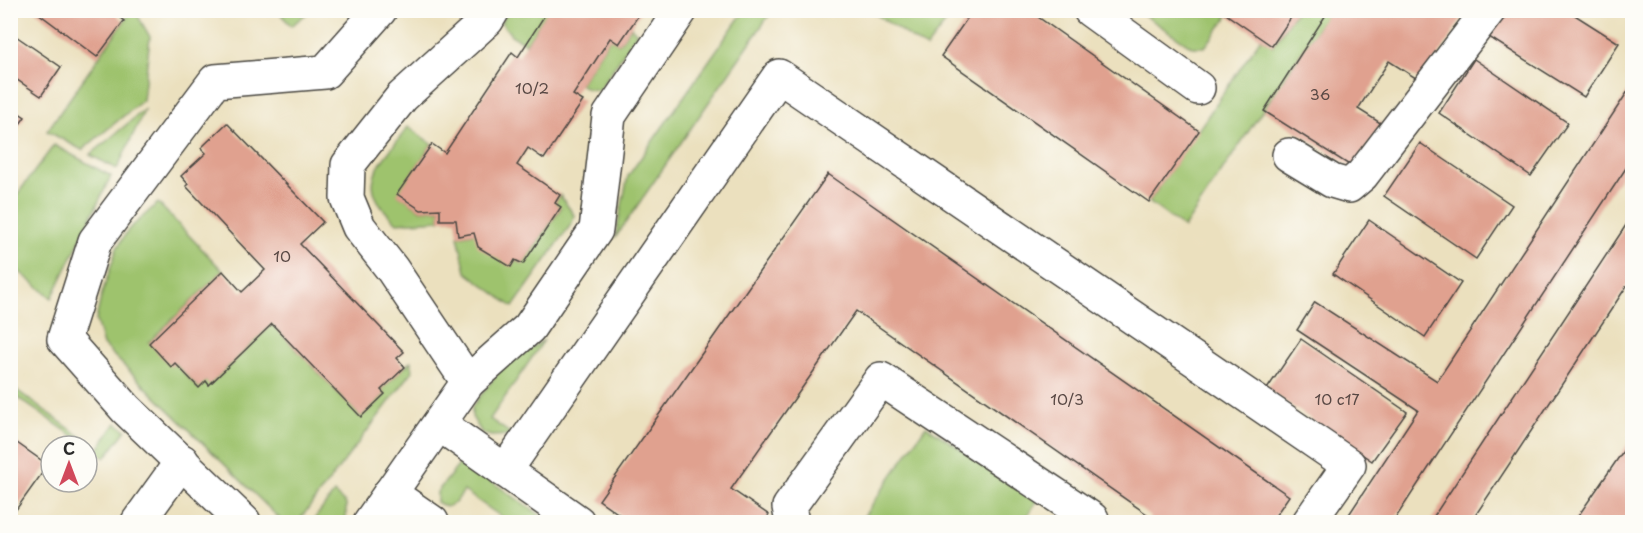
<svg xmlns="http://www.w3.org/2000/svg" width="1643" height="533" font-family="'Playpen Sans',sans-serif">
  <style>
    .green { fill: #9ec36d; stroke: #64774c; stroke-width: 1.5 }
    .building { fill: #e0a18f }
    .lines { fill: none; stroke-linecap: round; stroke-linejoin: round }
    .minor-casing { stroke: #484641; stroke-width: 36 }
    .minor { stroke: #fff; stroke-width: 33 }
    .labels { text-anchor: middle; stroke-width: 5; stroke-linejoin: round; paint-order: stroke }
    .number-label { font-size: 15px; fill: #584844 }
  </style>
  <rect width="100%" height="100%" fill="#fdfcf7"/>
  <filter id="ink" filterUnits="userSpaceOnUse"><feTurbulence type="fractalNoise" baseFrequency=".0167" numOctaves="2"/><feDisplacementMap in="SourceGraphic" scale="12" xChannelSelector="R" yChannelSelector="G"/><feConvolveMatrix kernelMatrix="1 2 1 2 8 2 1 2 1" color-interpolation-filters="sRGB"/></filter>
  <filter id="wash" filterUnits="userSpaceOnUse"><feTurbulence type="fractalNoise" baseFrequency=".008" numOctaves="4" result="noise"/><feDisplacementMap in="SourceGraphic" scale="24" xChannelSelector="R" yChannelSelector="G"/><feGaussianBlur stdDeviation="1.35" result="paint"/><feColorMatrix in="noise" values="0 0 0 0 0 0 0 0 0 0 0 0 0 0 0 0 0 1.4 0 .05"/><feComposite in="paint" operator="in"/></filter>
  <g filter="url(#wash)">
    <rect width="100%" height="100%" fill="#ebe0be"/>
    <g class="green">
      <polygon points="132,10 135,11 150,37 143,100 82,150 47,131"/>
      <polygon points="278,11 310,11 291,26"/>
      <polygon points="509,11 548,11 526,44 511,35 501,22"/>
      <polygon points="744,11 772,11 615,238 628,176"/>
      <polygon points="871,11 955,11 926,48"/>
      <polygon points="1138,11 1220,11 1228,16 1205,47 1192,47"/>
      <polygon points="1296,11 1329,11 1184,228 1149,202 1261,38 1273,46"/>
      <polygon points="631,27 637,33 599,90 587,89 580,84 610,38 619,44"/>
      <polygon points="145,109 117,169 90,155"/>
      <path d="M408,127L432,144L398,194L421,210L440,209V220L397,223C352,183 379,167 408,127Z"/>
      <polygon points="54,145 111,176 52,298 11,265 10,204"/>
      <polygon points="560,195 574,215 572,223 513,307 466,272 458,236 474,233 511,266 515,260 523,264 561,208 555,203"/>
      <polygon points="158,203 223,271 149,342 171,366 175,363 198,388 206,381 210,384 272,324 361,417 385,394 381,390 411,361 412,372 298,522 283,522 103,345 96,320 101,297 117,248 128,230"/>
      <polygon points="544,340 490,419 513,435 491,436 482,433 472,417 472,407 504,365"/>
      <polygon points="11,386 98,449 116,423 126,430 105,458 11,393"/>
      <polygon points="926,426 1038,500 1023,522 860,522"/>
      <polygon points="462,461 550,522 509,522 464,491 455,503 446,507 437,502 437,492"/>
      <polygon points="334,493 346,504 346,522 312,522"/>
    </g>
    <g id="blocks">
      <g class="building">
        <polygon points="34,10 110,10 124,21 97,57"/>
        <polygon points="548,10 642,10 619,44 610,38 573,95 583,101 544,159 528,148 517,165 560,195 555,203 561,207 523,264 515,260 511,267 478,247 474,233 458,236 456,220 440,220 440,209 421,210 397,194 432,144 445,153 512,52 518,57"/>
        <polygon points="973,10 1028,10 1199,131 1149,202 941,56"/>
        <polygon points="1220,10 1296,10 1272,46"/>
        <polygon points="1329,10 1467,10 1422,82 1389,61 1358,109 1382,124 1354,168 1264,111"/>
        <polygon points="1507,10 1567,10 1619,43 1584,97 1489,37"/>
        <polygon points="10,32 61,67 41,96 10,75"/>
        <polygon points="1474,59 1568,123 1531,176 1439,113"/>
        <polygon points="1632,85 1632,159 1393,522 1344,522 1418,410 1297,330 1315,302 1437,381"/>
        <polygon points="10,107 25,117 10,138"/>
        <polygon points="227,123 323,222 300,244 404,352 397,358 405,367 381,390 385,394 361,417 272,324 209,385 206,381 199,388 175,363 171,367 149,343 223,271 242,292 265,270 186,186 188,184 181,176 206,153 201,148"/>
        <polygon points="1420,143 1512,205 1476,259 1384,196"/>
        <polygon points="828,174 1289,496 1271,522 1147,522 1151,517 856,311 731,489 769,515 764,522 630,522 599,500"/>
        <polygon points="1632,216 1632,278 1471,522 1430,522"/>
        <polygon points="1369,220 1461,283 1425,337 1333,274"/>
        <polygon points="1301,339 1407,412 1372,461 1267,389"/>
        <polygon points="10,438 48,465 10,518"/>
        <polygon points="1632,438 1632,522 1574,522 1606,476"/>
      </g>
    </g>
  </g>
  <g filter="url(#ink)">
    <use href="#blocks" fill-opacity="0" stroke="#484641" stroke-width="1.5"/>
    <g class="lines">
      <defs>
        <g id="minor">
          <polyline points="1090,10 1198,88"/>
          <polyline points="1289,155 1332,181 1349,186 1362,175 1489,10"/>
          <polyline points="468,382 392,269 359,227 347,198 348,165 402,97 487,20 493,10"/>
          <polyline points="439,424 578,522"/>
          <polyline points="505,471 779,76 1349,465 1309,522"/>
          <polyline points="390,493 432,522"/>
          <polyline points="138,522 182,461"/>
          <polyline points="244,522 126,409 64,339 95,241 215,81 325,72 380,10"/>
          <polyline points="370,522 468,382 529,328 596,230 609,116 681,10"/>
          <polyline points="792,522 789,507 881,379 1092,519 1090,522"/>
        </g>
      </defs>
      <use href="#minor" class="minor-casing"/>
      <use href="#minor" class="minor"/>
    </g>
  </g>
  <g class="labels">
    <g class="number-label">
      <text x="532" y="94">10/2</text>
      <text x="1320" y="100">36</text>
      <text x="282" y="262">10</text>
      <text x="1067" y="405">10/3</text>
      <text x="1337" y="405">10 с17</text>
    </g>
  </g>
  <rect width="1643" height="533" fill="none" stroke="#fdfcf7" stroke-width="36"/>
  <g transform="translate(69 464)"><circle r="28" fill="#fdfcf7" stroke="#a9a8a5" stroke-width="1.5"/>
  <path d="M0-4.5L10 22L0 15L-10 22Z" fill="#d1495b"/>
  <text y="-9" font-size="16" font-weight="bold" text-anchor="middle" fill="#2b2b2b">С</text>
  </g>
</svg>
